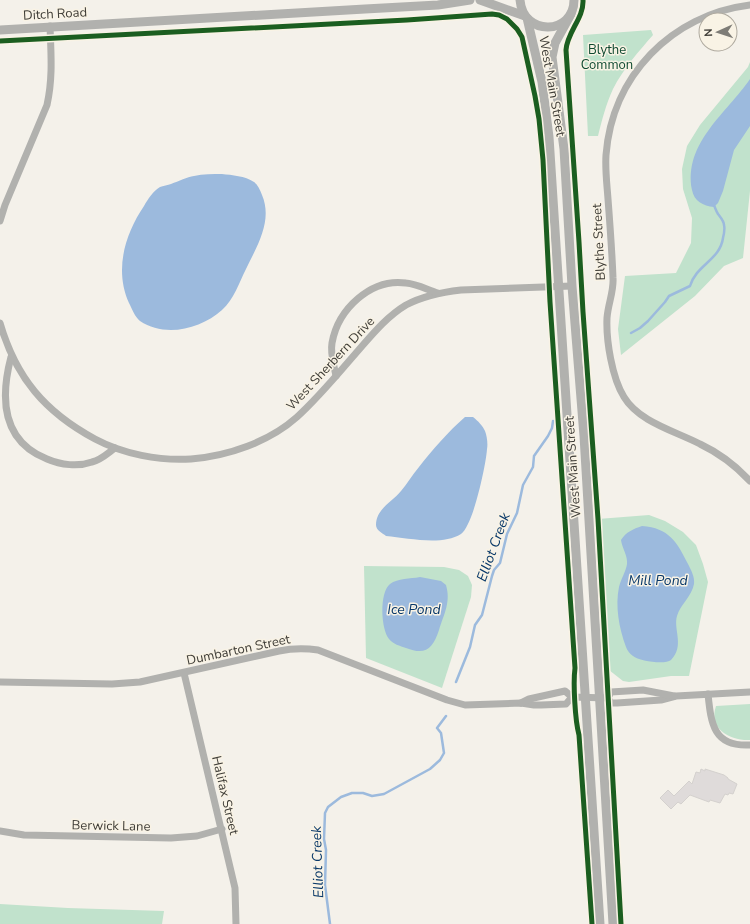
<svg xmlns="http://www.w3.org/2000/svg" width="750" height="924" font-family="'Nunito Sans',sans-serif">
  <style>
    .green { fill: #c1e2cc }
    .water { fill: #9cbadd }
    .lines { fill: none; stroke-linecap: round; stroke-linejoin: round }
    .stream { stroke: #9cbadd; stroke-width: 2.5 }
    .building { fill: #dfdbda; stroke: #d4d1ce }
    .minor { stroke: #b1b1ae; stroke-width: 7 }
    .tertiary { stroke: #b1b1ae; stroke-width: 9 }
    .cycleway-casing { stroke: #f9f3e5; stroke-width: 8 }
    .cycleway { stroke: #1b5e20; stroke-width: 5 }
    .labels { text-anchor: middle; stroke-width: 3; stroke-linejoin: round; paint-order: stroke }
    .street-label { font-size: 13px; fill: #3f3d37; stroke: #f9f3e5 }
    .park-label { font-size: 13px; fill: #0e4930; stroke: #f9f3e5 }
    .water-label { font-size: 14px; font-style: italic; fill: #09396a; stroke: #f9f3e5 }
  </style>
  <rect width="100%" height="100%" fill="#f4f1ea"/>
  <g class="green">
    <path d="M651,30L653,35C639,51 623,69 613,89C606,104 602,120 598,136H588L583,35Z"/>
    <polygon points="750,62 750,191 743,258 724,266 695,296 621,355 618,329 625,276 676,273 691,243 692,218 683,189 682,169 687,146 700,125 748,67"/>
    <polygon points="649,515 665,521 683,532 696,545 703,564 708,582 689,676 671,676 629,682 623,681 609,670 598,519"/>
    <polygon points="364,566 444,567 459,570 468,576 472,585 471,597 442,688 366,658"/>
    <path d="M750,704V740C730,741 708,729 716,706Z"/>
    <polygon points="0,904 68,908 164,911 162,924 0,924"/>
  </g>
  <g class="water">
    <path d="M750,79V126L734,150L723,191L718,203L714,207C703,206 694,201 692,190C683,143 727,113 750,79Z"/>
    <path d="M222,174C232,175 245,176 254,182C258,185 260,190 262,195C273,221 257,246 246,269C239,283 234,299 222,310C201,329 165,338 140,321C135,317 132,309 129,303C114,270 125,234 144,206C148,199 153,191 160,187C163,186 168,185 171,184C179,181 187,177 194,176C203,174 213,174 222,174Z"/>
    <path d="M465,417H473C478,421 483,426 485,431C487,436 488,444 487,449C486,465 473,526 461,534C442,546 408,538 386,536C382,533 376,530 376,525C376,509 392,502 401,491C407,484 412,475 419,467C433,449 448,432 465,417Z"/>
    <path d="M642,526C669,528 677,542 688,564C691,570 695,577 694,584C692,596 680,605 677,616C673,629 685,646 671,660C665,665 639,661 633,656C630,654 627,650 626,647C619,628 615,606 619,587C621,579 626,571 627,564C628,556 622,548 621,540C626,532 633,529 642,526Z"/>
    <path d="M420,577L441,581L446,585C451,602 444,614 439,630C433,648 426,656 406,648C400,646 393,644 389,639C381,629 379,593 390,584C398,578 410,579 420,577Z"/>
  </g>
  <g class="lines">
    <g class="stream">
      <path d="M631,333L640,328L648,321L665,302L669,296L690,286C696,265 720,260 723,238C724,234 725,229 724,225C724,221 721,218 718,214C716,211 715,207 713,203"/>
      <polyline points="456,682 470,647 475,625 482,615 492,576 494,570 500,563 507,534 517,513 523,485 533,467 534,456 548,436 552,428 553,421"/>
      <polyline points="330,924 325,885 326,850 324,839 325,813 328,807 341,797 352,793 363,793 372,796 384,794 430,769 440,760 444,753 441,733 437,728 446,716"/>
    </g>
  </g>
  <polygon class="building" points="701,769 705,771 705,769 724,775 728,778 728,779 737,784 733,794 729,793 728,795 725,794 720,803 710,800 709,802 690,795 681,804 678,802 671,809 660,798 668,790 674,796 689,781 692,784 696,772 700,773"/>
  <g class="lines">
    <g class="minor">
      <path d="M750,5C671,15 612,76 606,155C605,170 607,185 608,199C610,225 612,251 613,278C614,291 608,304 607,318C606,340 612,378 624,397C639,422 675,431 700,444C719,453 736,466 750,481"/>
      <path d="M0,221L5,205L47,105C53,78 51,54 50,26"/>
      <path d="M0,323C16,378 45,412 95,439C123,454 159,461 191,459C228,456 269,442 297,417C318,398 337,375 356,353C371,336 386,317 406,305C423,296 443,292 461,290L572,286"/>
      <path d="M11,357C0,399 2,441 47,459C61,465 78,467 92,462C101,460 108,453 115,448"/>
      <path d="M336,376C334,365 330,354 332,343C338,309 371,278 406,283C417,284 428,290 438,293"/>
      <polyline points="184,673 235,888 236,924"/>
      <path d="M0,682L112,684L140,682L279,651C293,648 305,648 318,650L447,700L465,705L521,703L534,705H541L566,704L572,697L608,698"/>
      <path d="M708,694C711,723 713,747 750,745"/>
      <polyline points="608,698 611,703 617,703 661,700 676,696 750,692"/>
      <polyline points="608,698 611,692 643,690 674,696"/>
      <polyline points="521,703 529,699 565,691 572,697"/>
      <polyline points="0,831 24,835 171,838 197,836 222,829"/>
    </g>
    <g class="tertiary">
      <polyline points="480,0 525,16"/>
      <path d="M520,0C523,37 574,35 574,0"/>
      <polyline points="571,14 555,43 552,57 564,149 572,286 584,436 613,924"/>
      <polyline points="527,18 542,82 549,137 600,924"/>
      <polyline points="0,30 365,9 438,5 470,0"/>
    </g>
    <defs>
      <g id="cycleway">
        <path d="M583,0C584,18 567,32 566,50L579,242L583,312L598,519L621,924"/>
        <path d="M0,41L407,20L492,14L499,15L507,19L517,29L522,37L535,96L539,119L543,160L550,302L575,668C573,683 575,720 579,735L592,924"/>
      </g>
    </defs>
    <use href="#cycleway" class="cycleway-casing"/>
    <use href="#cycleway" class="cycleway"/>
  </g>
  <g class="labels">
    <g class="street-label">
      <text transform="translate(55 13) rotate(-3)" y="5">Ditch Road</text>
      <text transform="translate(553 86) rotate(80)" y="5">West Main Street</text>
      <text transform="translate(598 242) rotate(-93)" y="5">Blythe Street</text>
      <text transform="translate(330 363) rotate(-47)" y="5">West Sherbern Drive</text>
      <text transform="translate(572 467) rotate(-94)" y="5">West Main Street</text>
      <text transform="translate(238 649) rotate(-12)" y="5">Dumbarton Street</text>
      <text transform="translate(226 795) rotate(77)" y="5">Halifax Street</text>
      <text transform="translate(111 825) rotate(1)" y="5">Berwick Lane</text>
    </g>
    <g class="park-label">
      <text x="607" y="54">Blythe<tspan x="607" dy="15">Common</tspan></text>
    </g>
    <g class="water-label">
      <text transform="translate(493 547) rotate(-70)" y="5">Elliot Creek</text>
      <text x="658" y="585">Mill Pond</text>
      <text x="414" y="614">Ice Pond</text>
      <text transform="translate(317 862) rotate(-92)" y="5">Elliot Creek</text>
    </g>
  </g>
  <g transform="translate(718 32) rotate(267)"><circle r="19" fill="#f9f3e5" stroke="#afaa9f"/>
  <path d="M0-3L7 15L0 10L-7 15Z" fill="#7e7c76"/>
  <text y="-6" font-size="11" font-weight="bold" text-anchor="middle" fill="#3f3d37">N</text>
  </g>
</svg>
